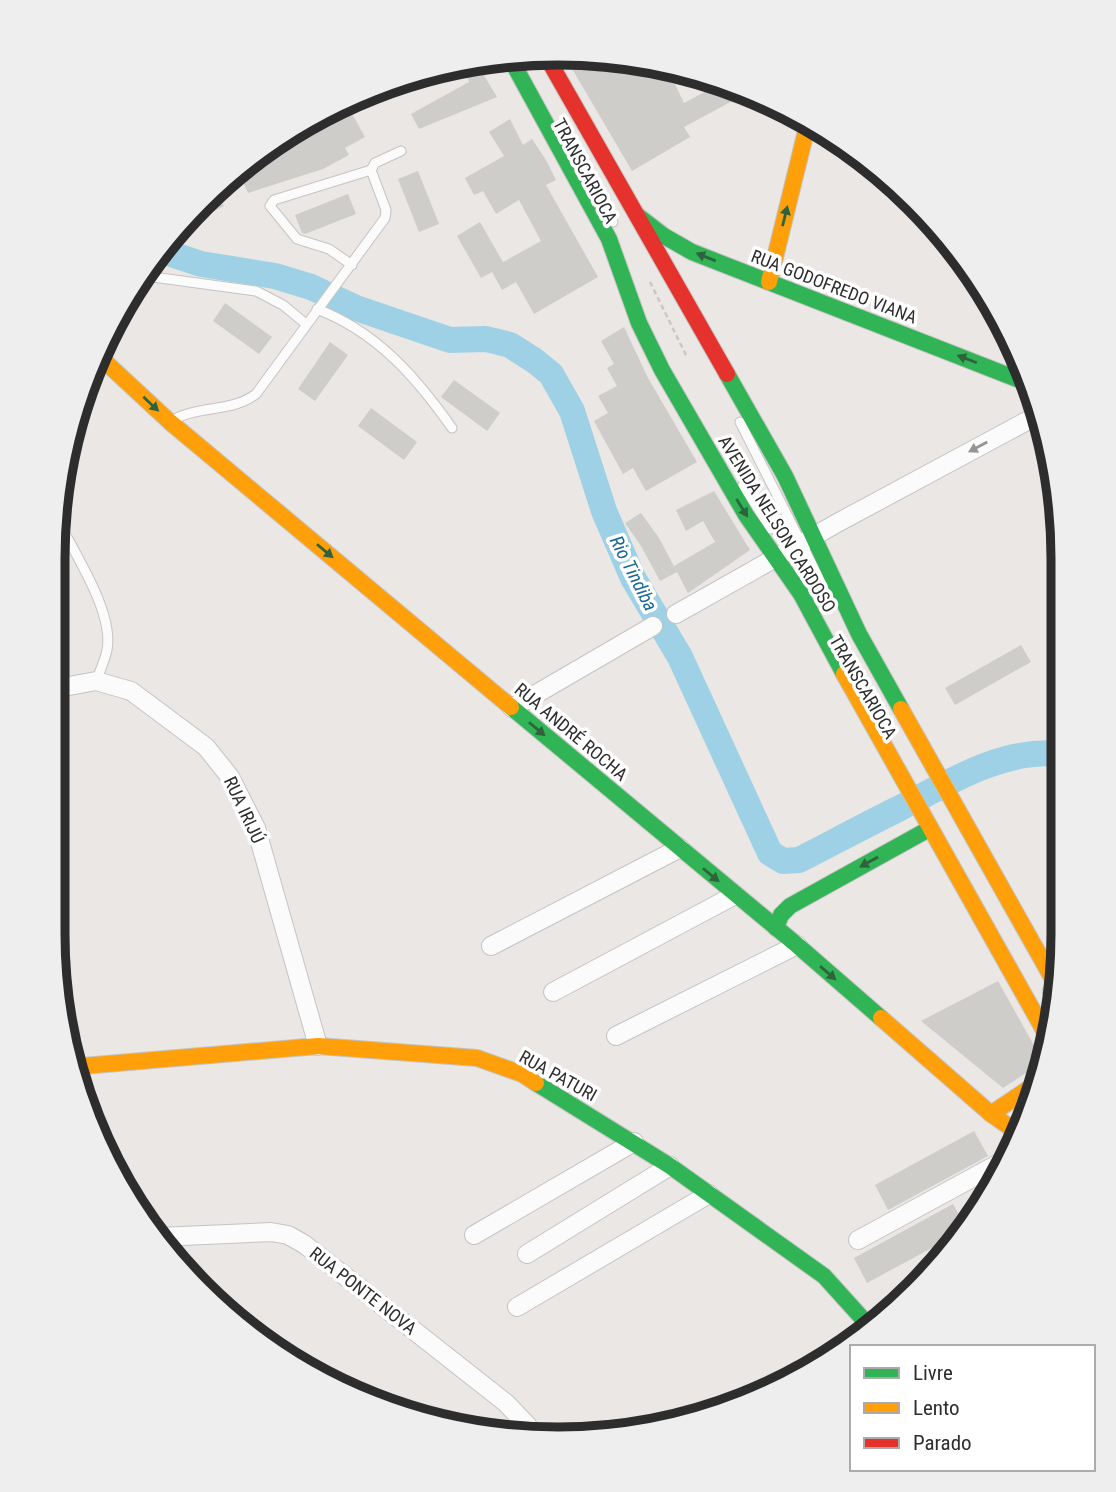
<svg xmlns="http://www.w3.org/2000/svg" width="1116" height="1492" font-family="'Roboto Condensed',sans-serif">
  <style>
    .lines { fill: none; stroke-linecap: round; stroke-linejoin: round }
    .river { stroke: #9ed1e5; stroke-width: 26 }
    .building { fill: #cfcdca }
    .lane-casing { stroke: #c4c4c3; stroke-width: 11 }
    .street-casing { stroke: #c4c4c3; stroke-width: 20 }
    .fast-casing { stroke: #c4c4c3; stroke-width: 18 }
    .slow-casing { stroke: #c4c4c3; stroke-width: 18 }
    .jam-casing { stroke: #c4c4c3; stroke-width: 18 }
    .path { stroke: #c8c8c8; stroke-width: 2.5; stroke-dasharray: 5 3.5; stroke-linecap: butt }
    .lane { stroke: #fcfbfb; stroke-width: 9 }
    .street { stroke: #fcfbfb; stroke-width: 18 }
    .fast { stroke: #30b455; stroke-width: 16 }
    .slow { stroke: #ff9f0a; stroke-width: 16 }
    .jam { stroke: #e5322d; stroke-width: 16 }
    .oneway { fill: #2e633d }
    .oneway2 { fill: #949494 }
    .labels { text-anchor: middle; stroke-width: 7; stroke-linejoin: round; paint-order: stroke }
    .street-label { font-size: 18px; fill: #2d2d2d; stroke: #fff }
    .water-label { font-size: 19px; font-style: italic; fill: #196795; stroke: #fff }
    .rim { fill: none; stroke: #2d2d2d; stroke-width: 9 }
  </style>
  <rect width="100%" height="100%" fill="#eae7e4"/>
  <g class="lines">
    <path class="river" d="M162,251L201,264L275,276L311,287L356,308L450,340L486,339L510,345L535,361L551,374L572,411L604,511L633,578L680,657L770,853L783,861L799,860C832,843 866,825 900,808C949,782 1003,748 1061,754"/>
  </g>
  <g class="building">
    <polygon points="564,55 624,57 686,71 673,80 684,103 714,87 712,84 720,79 749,92 684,127 690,137 632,171"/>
    <polygon points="494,59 496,64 482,72 497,97 419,129 411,114 469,82 464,64"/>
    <polygon points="345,101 365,137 345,148 349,155 323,169 248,193 238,170 251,157 255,162 277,148 273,143 308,125 307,122"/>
    <polygon points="510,119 523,145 532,139 546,160 556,180 546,185 598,277 534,314 516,282 502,290 492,272 481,278 457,236 480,222 503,262 541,241 519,200 496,214 483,191 474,195 465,178 504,156 489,132"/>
    <polygon points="418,171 439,224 419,232 398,179"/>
    <polygon points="217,193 224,206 190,223 189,222"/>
    <polygon points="348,194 356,214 305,234 302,233 295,215"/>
    <polygon points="225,303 272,337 259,354 213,321"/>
    <polygon points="624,327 648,378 697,462 646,491 633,468 623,474 594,421 608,413 598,396 617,386 607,368 614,364 601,341"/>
    <polygon points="330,342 348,355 315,401 298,389"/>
    <polygon points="454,380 500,413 487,431 441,397"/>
    <polygon points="371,408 417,442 404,460 358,426"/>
    <polygon points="714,491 750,550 688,593 674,566 715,542 703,521 686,531 676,510"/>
    <polygon points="641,513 659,538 677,572 660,581 641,546 625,523"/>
    <polygon points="1021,645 1031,662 955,705 945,688"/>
    <polygon points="998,981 1036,1049 1047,1062 1045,1067 1032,1069 1003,1088 921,1021"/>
    <polygon points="974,1131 988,1156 888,1210 875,1185"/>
    <polygon points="953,1204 966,1228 965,1230 867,1283 854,1258"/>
  </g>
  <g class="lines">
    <defs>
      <g id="lane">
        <polyline points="390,93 429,69"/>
        <polyline points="581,160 613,222"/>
        <polyline points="352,265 329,249 297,239 270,206 274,200 371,170"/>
        <polyline points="153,277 256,291 283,305 306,324"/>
        <path d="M317,309C377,332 416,377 452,428"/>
        <path d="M171,421C197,405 231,413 256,394L385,218L386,210L371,170L375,163L401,151"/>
        <polyline points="740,422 822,584"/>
        <polyline points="743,485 771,529"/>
        <path d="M60,524C76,556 114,613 107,650C105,660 100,671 96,681"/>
        <polyline points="1047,991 1056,1006"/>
      </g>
      <g id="street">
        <polyline points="676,614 839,522 1038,415"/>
        <polyline points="53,689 96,681 131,691 206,747 230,777 256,828 318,1046"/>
        <polyline points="512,708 653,626"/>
        <polyline points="491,946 680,848"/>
        <polyline points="553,992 735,895"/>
        <polyline points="616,1036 797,945"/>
        <polyline points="474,1235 634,1142"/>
        <polyline points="159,1237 271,1232 288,1235 304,1244 506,1403 527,1425 533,1435"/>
        <polyline points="858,1240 1007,1159"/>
        <polyline points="527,1254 670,1166"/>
        <polyline points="517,1307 709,1194"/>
      </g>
      <g id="fast">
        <polyline points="509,56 609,239 639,323 662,370 746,515 801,594 844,674"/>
        <polyline points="638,216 664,236 692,252 1030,384"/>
        <polyline points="727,374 785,476 859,634 901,709"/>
        <polyline points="511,707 797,945 881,1018"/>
        <polyline points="776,928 781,915 790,906 929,829"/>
        <polyline points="536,1083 670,1166 824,1276 861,1317 869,1332"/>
      </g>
      <g id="slow">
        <polyline points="769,282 809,119"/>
        <polyline points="101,358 170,422 511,707"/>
        <polyline points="844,674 1050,1041"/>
        <polyline points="901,709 1059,990"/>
        <polyline points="881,1018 991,1114 1018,1133"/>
        <polyline points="71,1067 318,1046 477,1058 522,1074 536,1083"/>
        <polyline points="991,1114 1040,1081"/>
      </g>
      <polyline id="jam" points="545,54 727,374"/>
    </defs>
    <use href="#lane" class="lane-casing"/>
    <use href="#street" class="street-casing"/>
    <use href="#fast" class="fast-casing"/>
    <use href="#slow" class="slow-casing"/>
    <use href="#jam" class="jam-casing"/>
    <polyline class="path" points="650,282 687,357"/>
    <use href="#lane" class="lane"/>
    <use href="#street" class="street"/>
    <use href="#fast" class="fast"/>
    <use href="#slow" class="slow"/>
    <use href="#jam" class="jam"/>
  </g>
  <defs><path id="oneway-solid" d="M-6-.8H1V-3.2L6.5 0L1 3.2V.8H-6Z" transform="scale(1.75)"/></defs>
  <g class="oneway">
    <use href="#oneway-solid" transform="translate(785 216) rotate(-76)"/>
    <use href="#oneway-solid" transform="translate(706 257) rotate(-158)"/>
    <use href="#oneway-solid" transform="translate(967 359) rotate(-159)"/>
    <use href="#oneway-solid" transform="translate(151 404) rotate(43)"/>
    <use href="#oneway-solid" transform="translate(742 508) rotate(58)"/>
    <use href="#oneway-solid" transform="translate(325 551) rotate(40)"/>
    <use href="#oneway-solid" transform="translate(537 729) rotate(40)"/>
    <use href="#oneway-solid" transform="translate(869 862) rotate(151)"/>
    <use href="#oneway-solid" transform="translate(711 875) rotate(40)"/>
    <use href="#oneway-solid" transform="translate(828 973) rotate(41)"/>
  </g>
  <use class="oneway2" href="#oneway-solid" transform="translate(978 447) rotate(152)"/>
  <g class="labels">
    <g class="street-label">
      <text transform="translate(585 171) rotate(62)" y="6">TRANSCARIOCA</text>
      <text transform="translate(834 287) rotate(21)" y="6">RUA GODOFREDO VIANA</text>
      <text transform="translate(777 524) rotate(58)" y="6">AVENIDA NELSON CARDOSO</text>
      <text transform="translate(863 687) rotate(60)" y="6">TRANSCARIOCA</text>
      <text transform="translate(571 732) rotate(40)" y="6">RUA ANDRÉ ROCHA</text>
      <text transform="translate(244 810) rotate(65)" y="6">RUA IRIJÚ</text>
      <text transform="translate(558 1076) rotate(29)" y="6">RUA PATURI</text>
      <text transform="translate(363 1291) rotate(38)" y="6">RUA PONTE NOVA</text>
    </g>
    <g class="water-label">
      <text transform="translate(634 573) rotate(63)" y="7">Rio Tindiba</text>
    </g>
  </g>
  <path d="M0 0H1116V1492H0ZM558 65H558A493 493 0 0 1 1051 558V934A493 493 0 0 1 558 1427H558A493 493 0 0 1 65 934V558A493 493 0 0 1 558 65Z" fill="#eee" fill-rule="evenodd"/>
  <path class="rim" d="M558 65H558A493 493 0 0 1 1051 558V934A493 493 0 0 1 558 1427H558A493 493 0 0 1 65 934V558A493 493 0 0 1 558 65Z"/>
  <rect x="850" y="1345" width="245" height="126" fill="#ffffff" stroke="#ababab" stroke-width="2"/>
  <rect x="864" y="1368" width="35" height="10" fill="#30b455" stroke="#ababab" stroke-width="2"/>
  <text x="913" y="1380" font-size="21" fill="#2d2d2d">Livre</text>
  <rect x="864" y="1403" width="35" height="10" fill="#ff9f0a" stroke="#ababab" stroke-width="2"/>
  <text x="913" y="1415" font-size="21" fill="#2d2d2d">Lento</text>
  <rect x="864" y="1438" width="35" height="10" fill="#e5322d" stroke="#ababab" stroke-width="2"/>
  <text x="913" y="1450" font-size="21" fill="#2d2d2d">Parado</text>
</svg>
